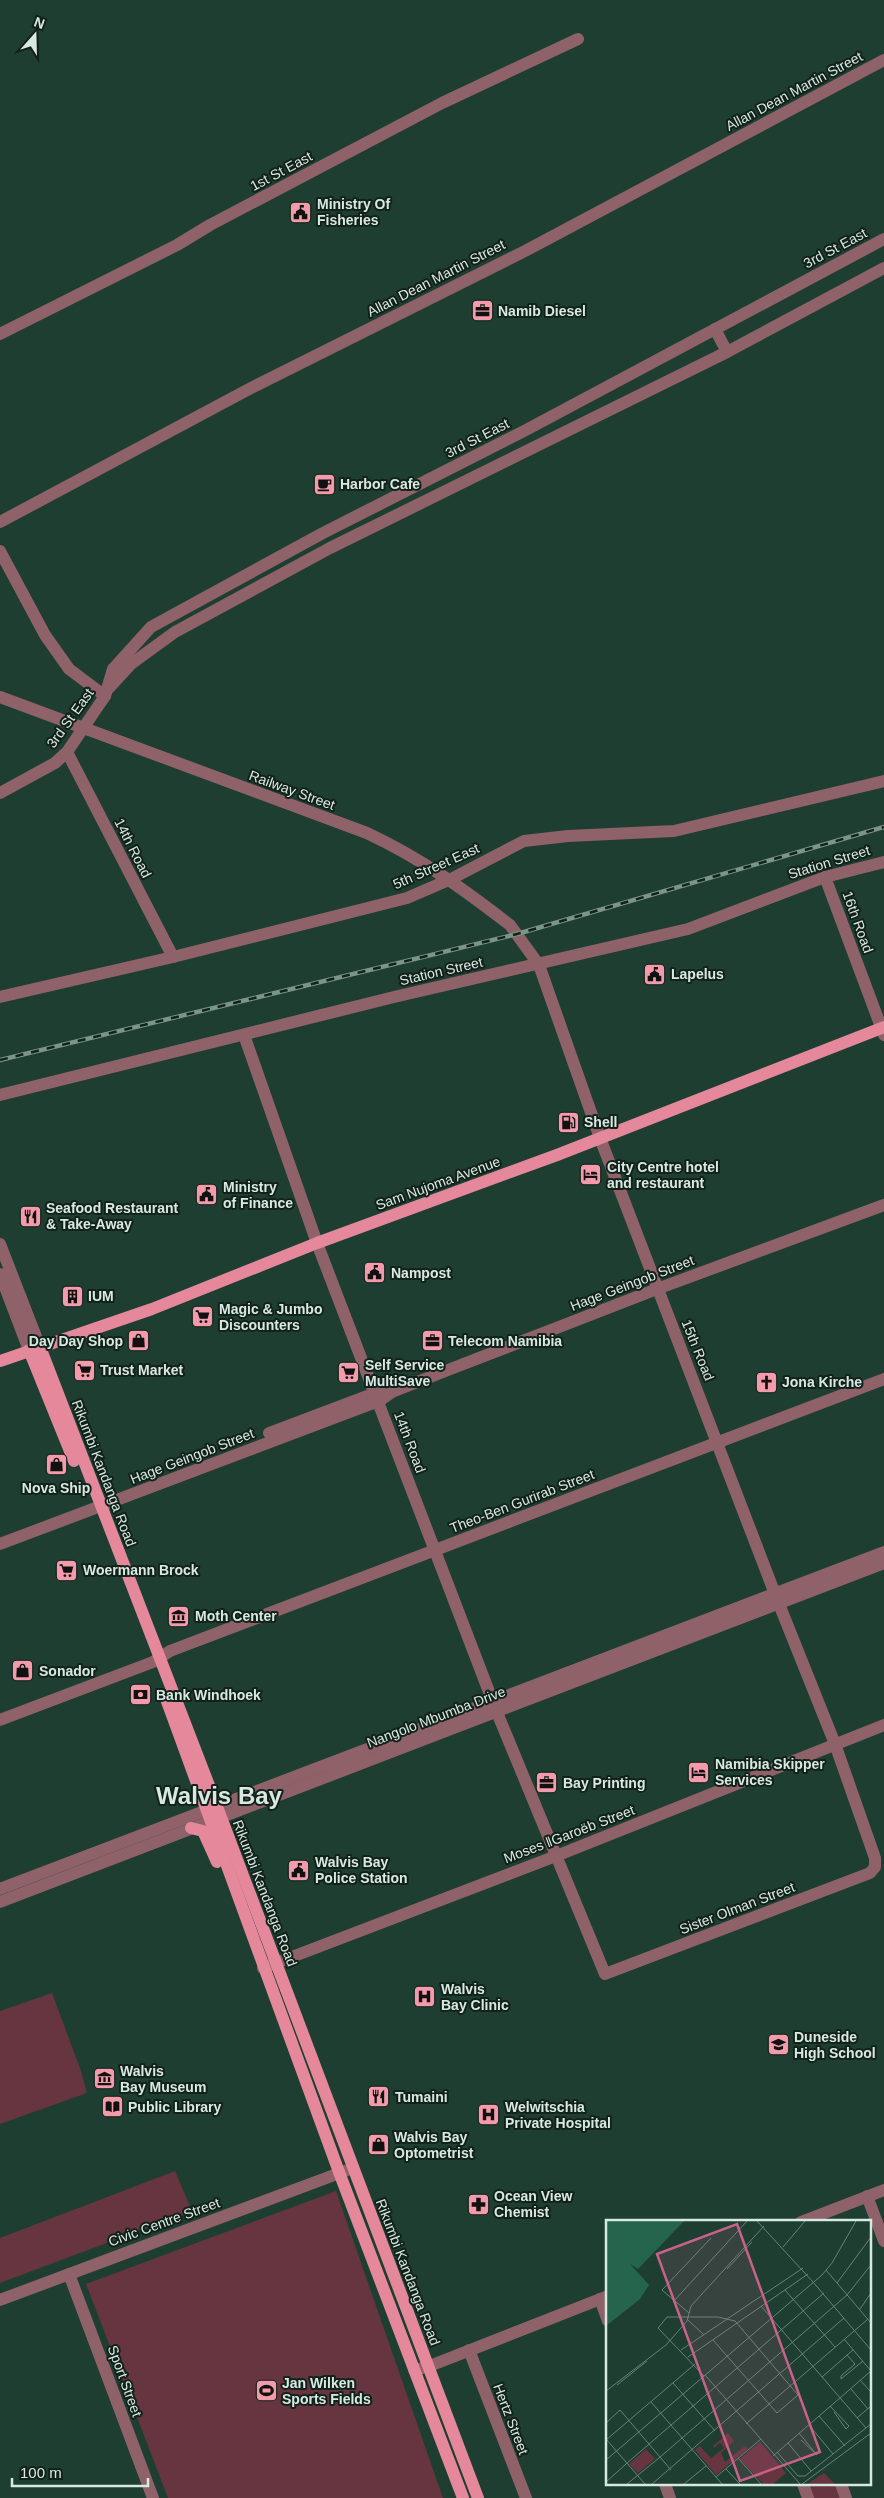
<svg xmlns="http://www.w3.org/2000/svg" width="884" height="2498" font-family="Helvetica,sans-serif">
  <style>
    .green { fill: #66353f }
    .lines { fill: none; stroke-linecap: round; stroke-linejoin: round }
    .minor { stroke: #8f6169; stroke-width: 12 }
    .major { stroke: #e5889b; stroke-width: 12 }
    .rail-casing { stroke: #7b958a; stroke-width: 4.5 }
    .rail { stroke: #13211b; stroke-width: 2.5; stroke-dasharray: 8; stroke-linecap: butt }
    .labels { text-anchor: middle; stroke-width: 4; stroke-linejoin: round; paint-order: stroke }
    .street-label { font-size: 14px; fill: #d7eae1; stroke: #13211b }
    .poi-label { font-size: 14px; font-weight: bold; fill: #d7eae1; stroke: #13211b; text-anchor: start }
    .town-label { font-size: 24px; font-weight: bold; fill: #d7eae1; stroke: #13211b }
    .inset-road { fill: none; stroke: #678377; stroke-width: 1 }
    .view { fill: #c9628a; fill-opacity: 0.15; stroke: #c9628a; stroke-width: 2.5 }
    .inset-edge { fill: none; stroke: #d7eae1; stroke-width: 2.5 }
  </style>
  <rect width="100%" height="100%" fill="#1d3e31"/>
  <g class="green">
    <polygon points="52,1993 81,2071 87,2093 0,2124 0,2011"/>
    <polygon points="175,2171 192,2211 0,2283 0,2238"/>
    <polygon points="336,2191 443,2498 168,2498 86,2284"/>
    <polygon points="808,2484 836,2484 841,2498 814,2498"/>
  </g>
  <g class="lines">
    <g class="minor">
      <polyline points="715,329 727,352"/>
      <polyline points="0,334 177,245 210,225 442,103 578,39"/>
      <polyline points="0,522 251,388 525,251 884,60"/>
      <polyline points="0,551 45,635 69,669 105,696"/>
      <polyline points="109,688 131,664 175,632 330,548 727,352 884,268"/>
      <path d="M0,697L367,833C422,859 462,888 510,925L539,965L600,1138L775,1594L835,1744L875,1858V1867L870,1873L605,1974L496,1710L317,1243L244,1035"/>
      <polyline points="67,752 173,957"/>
      <polyline points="0,793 55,763 67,752 105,696 113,669 151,627 323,533 526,430 884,239"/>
      <polyline points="825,877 884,1035"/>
      <polyline points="0,997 173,957 407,898 451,879 524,841 568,836 674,831 884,781"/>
      <polyline points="0,1095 394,997 688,929 825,877 884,862"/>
      <polyline points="0,1244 40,1347"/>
      <polyline points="0,1274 29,1350"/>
      <polyline points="269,1433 375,1393 382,1393"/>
      <polyline points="0,1544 379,1401 392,1392 448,1370 657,1289 884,1205"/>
      <polyline points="0,1720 153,1662 170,1651 884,1379"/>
      <polyline points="0,1889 884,1552"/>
      <polyline points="0,1902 884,1563"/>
      <polyline points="263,1968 556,1856 884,1725"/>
      <polyline points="867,2196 884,2241"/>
      <polyline points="801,2222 884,2190"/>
      <polyline points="69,2274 153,2498"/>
      <polyline points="600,2299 608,2321"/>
      <polyline points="0,2300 353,2168"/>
      <polyline points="469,2350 526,2498"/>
      <polyline points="414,2370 427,2367 608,2296"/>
      <polyline points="665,2484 670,2498"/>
      <polyline points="803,2484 808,2498"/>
      <polyline points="841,2484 846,2498"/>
    </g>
    <g class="major">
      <polyline points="40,1347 210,1788 478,2498"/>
      <polyline points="29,1350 74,1461"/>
      <polyline points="0,1361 152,1309 317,1243 557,1155 884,1027"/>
      <polyline points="165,1696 339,2172 463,2498"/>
      <polyline points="191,1828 203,1831 217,1862"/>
    </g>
    <defs>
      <polyline id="rail" points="0,1060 517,934 884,827"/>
    </defs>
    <use href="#rail" class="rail-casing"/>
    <use href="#rail" class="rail"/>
  </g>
  <defs>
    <symbol id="civic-square" viewBox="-11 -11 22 22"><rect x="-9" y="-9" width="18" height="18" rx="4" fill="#f39aab" stroke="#13211b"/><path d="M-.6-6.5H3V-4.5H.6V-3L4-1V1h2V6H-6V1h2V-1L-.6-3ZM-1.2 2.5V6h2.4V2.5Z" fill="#111"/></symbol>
    <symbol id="office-square" viewBox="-11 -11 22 22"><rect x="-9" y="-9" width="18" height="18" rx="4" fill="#f39aab" stroke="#13211b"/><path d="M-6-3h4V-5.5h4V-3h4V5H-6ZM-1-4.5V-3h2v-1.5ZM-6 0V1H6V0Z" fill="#111"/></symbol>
    <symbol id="cafe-square" viewBox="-11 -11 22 22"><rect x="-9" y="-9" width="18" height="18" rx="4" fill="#f39aab" stroke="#13211b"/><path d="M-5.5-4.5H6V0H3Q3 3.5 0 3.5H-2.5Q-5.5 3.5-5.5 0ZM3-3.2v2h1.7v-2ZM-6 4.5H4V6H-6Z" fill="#111"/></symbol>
    <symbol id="fuel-square" viewBox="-11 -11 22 22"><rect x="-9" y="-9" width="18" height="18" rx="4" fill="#f39aab" stroke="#13211b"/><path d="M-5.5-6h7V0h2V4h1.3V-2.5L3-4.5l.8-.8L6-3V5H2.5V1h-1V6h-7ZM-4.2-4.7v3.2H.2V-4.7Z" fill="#111"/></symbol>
    <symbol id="hotel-square" viewBox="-11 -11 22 22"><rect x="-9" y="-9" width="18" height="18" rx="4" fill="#f39aab" stroke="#13211b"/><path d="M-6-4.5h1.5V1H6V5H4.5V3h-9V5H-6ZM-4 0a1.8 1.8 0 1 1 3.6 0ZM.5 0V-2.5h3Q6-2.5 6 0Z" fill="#111"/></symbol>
    <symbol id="restaurant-square" viewBox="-11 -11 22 22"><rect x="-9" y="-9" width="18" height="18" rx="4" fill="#f39aab" stroke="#13211b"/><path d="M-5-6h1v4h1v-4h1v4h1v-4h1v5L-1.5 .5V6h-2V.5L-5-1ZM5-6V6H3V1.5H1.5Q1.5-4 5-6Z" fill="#111"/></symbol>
    <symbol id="building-square" viewBox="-11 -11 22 22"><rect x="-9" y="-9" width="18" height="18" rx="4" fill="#f39aab" stroke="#13211b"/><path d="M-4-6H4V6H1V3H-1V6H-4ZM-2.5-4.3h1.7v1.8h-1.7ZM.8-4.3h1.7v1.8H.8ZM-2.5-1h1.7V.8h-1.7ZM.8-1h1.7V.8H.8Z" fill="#111"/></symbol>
    <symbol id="supermarket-square" viewBox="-11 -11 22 22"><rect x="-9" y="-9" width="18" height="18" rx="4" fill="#f39aab" stroke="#13211b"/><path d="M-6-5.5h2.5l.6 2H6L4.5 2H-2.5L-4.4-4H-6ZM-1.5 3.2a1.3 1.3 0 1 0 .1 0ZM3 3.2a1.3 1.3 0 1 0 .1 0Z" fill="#111"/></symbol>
    <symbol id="shop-square" viewBox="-11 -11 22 22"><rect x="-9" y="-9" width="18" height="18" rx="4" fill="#f39aab" stroke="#13211b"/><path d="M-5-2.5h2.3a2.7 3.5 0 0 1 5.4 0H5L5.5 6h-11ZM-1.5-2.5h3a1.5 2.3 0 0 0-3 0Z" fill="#111"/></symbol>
    <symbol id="church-square" viewBox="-11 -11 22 22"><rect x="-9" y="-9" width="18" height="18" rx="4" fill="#f39aab" stroke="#13211b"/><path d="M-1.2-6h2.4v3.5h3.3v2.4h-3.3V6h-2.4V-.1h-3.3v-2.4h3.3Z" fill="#111"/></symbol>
    <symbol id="museum-square" viewBox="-11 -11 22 22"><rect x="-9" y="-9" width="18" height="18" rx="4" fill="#f39aab" stroke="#13211b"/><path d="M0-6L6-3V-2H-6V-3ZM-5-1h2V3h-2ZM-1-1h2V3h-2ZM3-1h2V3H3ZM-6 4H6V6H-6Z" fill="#111"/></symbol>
    <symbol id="bank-square" viewBox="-11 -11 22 22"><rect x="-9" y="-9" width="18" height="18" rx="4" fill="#f39aab" stroke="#13211b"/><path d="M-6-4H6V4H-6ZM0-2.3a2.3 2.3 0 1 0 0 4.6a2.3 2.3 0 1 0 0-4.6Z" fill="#111"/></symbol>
    <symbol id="hospital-square" viewBox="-11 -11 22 22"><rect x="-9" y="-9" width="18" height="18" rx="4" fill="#f39aab" stroke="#13211b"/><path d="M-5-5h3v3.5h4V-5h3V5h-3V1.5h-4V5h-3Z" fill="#111"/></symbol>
    <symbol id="school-square" viewBox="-11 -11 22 22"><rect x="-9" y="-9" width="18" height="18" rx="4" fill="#f39aab" stroke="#13211b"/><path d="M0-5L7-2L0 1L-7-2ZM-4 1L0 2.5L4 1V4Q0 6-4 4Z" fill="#111"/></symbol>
    <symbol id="library-square" viewBox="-11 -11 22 22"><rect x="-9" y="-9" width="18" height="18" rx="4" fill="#f39aab" stroke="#13211b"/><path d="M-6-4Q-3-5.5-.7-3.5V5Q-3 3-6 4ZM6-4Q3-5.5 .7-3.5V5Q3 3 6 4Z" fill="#111"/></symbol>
    <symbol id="pharmacy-square" viewBox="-11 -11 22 22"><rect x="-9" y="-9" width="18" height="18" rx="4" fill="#f39aab" stroke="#13211b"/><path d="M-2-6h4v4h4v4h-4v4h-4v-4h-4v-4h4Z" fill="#111"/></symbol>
    <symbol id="stadium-square" viewBox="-11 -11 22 22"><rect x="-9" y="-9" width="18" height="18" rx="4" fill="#f39aab" stroke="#13211b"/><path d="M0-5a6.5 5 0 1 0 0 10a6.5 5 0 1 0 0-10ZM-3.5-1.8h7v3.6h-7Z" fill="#111"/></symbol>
  </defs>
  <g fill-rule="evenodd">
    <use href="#civic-square" x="288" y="200" width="25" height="25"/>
    <use href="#office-square" x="470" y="298" width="25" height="25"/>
    <use href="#cafe-square" x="312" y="472" width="25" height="25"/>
    <use href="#civic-square" x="642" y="962" width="25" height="25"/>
    <use href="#fuel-square" x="556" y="1110" width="25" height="25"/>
    <use href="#hotel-square" x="578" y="1162" width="25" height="25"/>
    <use href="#civic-square" x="194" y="1182" width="25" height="25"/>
    <use href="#restaurant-square" x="18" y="1204" width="25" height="25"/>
    <use href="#civic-square" x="362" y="1260" width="25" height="25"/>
    <use href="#building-square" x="60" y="1284" width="25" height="25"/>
    <use href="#supermarket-square" x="190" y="1304" width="25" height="25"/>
    <use href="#shop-square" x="126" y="1328" width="25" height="25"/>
    <use href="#office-square" x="420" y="1328" width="25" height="25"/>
    <use href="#supermarket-square" x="72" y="1358" width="25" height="25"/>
    <use href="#supermarket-square" x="336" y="1360" width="25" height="25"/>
    <use href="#church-square" x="754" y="1370" width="25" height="25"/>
    <use href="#shop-square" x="44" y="1452" width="25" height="25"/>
    <use href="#supermarket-square" x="54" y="1558" width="25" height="25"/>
    <use href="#museum-square" x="166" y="1604" width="25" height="25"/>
    <use href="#shop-square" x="10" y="1658" width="25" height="25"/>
    <use href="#bank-square" x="128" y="1682" width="25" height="25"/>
    <use href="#hotel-square" x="686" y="1760" width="25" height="25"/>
    <use href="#office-square" x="534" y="1770" width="25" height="25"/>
    <use href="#civic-square" x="286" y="1858" width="25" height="25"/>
    <use href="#hospital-square" x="412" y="1984" width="25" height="25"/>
    <use href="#school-square" x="766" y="2032" width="25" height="25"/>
    <use href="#museum-square" x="92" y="2066" width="25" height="25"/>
    <use href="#restaurant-square" x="366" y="2084" width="25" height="25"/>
    <use href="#library-square" x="100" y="2094" width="25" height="25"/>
    <use href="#hospital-square" x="476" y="2102" width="25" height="25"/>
    <use href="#shop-square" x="366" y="2132" width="25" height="25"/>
    <use href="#pharmacy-square" x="466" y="2192" width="25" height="25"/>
    <use href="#stadium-square" x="254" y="2378" width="25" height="25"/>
  </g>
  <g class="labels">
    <g class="street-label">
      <text transform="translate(794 91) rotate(-28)" y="5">Allan Dean Martin Street</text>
      <text transform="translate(281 171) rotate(-28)" y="5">1st St East</text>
      <text transform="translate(835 248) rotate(-28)" y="5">3rd St East</text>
      <text transform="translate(436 278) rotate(-27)" y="5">Allan Dean Martin Street</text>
      <text transform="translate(477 438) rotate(-27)" y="5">3rd St East</text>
      <text transform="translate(70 718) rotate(-54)" y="5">3rd St East</text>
      <text transform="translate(292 790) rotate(20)" y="5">Railway Street</text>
      <text transform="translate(133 848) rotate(63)" y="5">14th Road</text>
      <text transform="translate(829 862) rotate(-17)" y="5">Station Street</text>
      <text transform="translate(436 866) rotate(-24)" y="5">5th Street East</text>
      <text transform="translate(858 922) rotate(70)" y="5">16th Road</text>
      <text transform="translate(441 971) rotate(-13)" y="5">Station Street</text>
      <text transform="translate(438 1183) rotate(-20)" y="5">Sam Nujoma Avenue</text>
      <text transform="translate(632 1283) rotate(-21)" y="5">Hage Geingob Street</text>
      <text transform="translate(698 1350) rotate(68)" y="5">15th Road</text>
      <text transform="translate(410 1442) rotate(69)" y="5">14th Road</text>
      <text transform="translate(192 1456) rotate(-21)" y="5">Hage Geingob Street</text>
      <text transform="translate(104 1473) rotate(69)" y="5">Rikumbi Kandanga Road</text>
      <text transform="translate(522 1501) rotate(-21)" y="5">Theo-Ben Gurirab Street</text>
      <text transform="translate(436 1717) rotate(-21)" y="5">Nangolo Mbumba Drive</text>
      <text transform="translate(569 1834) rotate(-21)" y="5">Moses ǁGaroëb Street</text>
      <text transform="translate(265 1893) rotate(69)" y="5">Rikumbi Kandanga Road</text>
      <text transform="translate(737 1908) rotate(-21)" y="5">Sister Olman Street</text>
      <text transform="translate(164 2222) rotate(-20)" y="5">Civic Centre Street</text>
      <text transform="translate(408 2272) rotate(69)" y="5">Rikumbi Kandanga Road</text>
      <text transform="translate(125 2381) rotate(70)" y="5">Sport Street</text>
      <text transform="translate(511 2419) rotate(69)" y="5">Hertz Street</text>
    </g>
    <g class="poi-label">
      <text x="317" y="209">Ministry Of<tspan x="317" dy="16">Fisheries</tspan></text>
      <text x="498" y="316">Namib Diesel</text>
      <text x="340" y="489">Harbor Cafe</text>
      <text x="671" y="979">Lapelus</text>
      <text x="584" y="1127">Shell</text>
      <text x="607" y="1172">City Centre hotel<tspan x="607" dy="16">and restaurant</tspan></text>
      <text x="223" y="1192">Ministry<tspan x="223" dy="16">of Finance</tspan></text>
      <text x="46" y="1213">Seafood Restaurant<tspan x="46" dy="16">&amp; Take-Away</tspan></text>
      <text x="391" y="1278">Nampost</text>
      <text x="88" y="1301">IUM</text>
      <text x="219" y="1314">Magic &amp; Jumbo<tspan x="219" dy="16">Discounters</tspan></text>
      <text x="123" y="1346" text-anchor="end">Day Day Shop</text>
      <text x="448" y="1346">Telecom Namibia</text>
      <text x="365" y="1370">Self Service<tspan x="365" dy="16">MultiSave</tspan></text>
      <text x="100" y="1375">Trust Market</text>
      <text x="782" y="1387">Jona Kirche</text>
      <text x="56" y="1493" text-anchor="middle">Nova Ship</text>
      <text x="83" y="1575">Woermann Brock</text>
      <text x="195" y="1621">Moth Center</text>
      <text x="39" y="1676">Sonador</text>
      <text x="156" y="1700">Bank Windhoek</text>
      <text x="715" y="1769">Namibia Skipper<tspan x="715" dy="16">Services</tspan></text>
      <text x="563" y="1788">Bay Printing</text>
      <text x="315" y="1867">Walvis Bay<tspan x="315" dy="16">Police Station</tspan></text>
      <text x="441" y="1994">Walvis<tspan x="441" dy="16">Bay Clinic</tspan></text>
      <text x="794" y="2042">Duneside<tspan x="794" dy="16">High School</tspan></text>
      <text x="120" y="2076">Walvis<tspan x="120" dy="16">Bay Museum</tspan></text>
      <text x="395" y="2102">Tumaini</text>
      <text x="128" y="2112">Public Library</text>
      <text x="505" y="2112">Welwitschia<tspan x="505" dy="16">Private Hospital</tspan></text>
      <text x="394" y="2142">Walvis Bay<tspan x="394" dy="16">Optometrist</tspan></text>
      <text x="494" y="2201">Ocean View<tspan x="494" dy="16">Chemist</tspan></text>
      <text x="282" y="2388">Jan Wilken<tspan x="282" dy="16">Sports Fields</tspan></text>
    </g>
    <g class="town-label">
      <text x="219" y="1804">Walvis Bay</text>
    </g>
  </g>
  <g transform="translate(606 2220)">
    <rect width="265" height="265" fill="#1d3e31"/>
    <path d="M122,213L128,221L115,233L119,242L139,226L142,229L110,255L89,230L94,226L105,238L118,228L114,223L108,228L107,226ZM154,222L180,253L167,264H157L134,239ZM40,229L49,239L32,253L23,244ZM218,253L229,264H202L207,260Z" fill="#66353f"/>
    <path d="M0,1H78L32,49L24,44L43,65L34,79L0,106Z" fill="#25654e"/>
    <path class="inset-road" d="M151,1L207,62M177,27L199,1M121,49L146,22M220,50L265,103M207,62L265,130M231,63L265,17M179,70L229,127M67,82L141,1M155,86L260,208M254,89L265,73M83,93L56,70L105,18M82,100L98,115M238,119L265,151M75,130L197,48M241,135L249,144L235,156V159L257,141M82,137L202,54M99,155L194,264M98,156L52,108L61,97H112L129,101L192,175L171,193L107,120M216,157L247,130M254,160L265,172M67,163L109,211M11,165L41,141M245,169L262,189M0,171L60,125L81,101L85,86L158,6M45,182L116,264M224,186L243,206L240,209M228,192L240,209M213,196L239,226M251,198L265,186M0,203L14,190L65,250M140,204L262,99M203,205L227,234M193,213L211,235L195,220M0,219L39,264M0,220L89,144M182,223L205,251M171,232L192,256H199L265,204M167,236L265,151M53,238L241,75L265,45M132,238L155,264M0,240L216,55L226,43L250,1M20,244L218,73M120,249L134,264M110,257L155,219M0,262L20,244M21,264L53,238M46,264L238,98M78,264L100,246M196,264L265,213"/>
    <path class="view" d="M131,4L214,232L134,261L51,34Z"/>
    <rect width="265" height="265" class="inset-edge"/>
  </g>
  <g transform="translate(35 35) rotate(20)" stroke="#13211b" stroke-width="4" paint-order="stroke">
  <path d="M0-4L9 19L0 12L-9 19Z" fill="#d7eae1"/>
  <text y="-8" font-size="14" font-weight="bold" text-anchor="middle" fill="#d7eae1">N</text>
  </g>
  <path d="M12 2478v8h136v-8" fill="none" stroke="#d7eae1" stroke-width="2.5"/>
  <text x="20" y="2478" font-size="15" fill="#d7eae1" stroke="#13211b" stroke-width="4" paint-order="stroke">100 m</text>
</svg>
